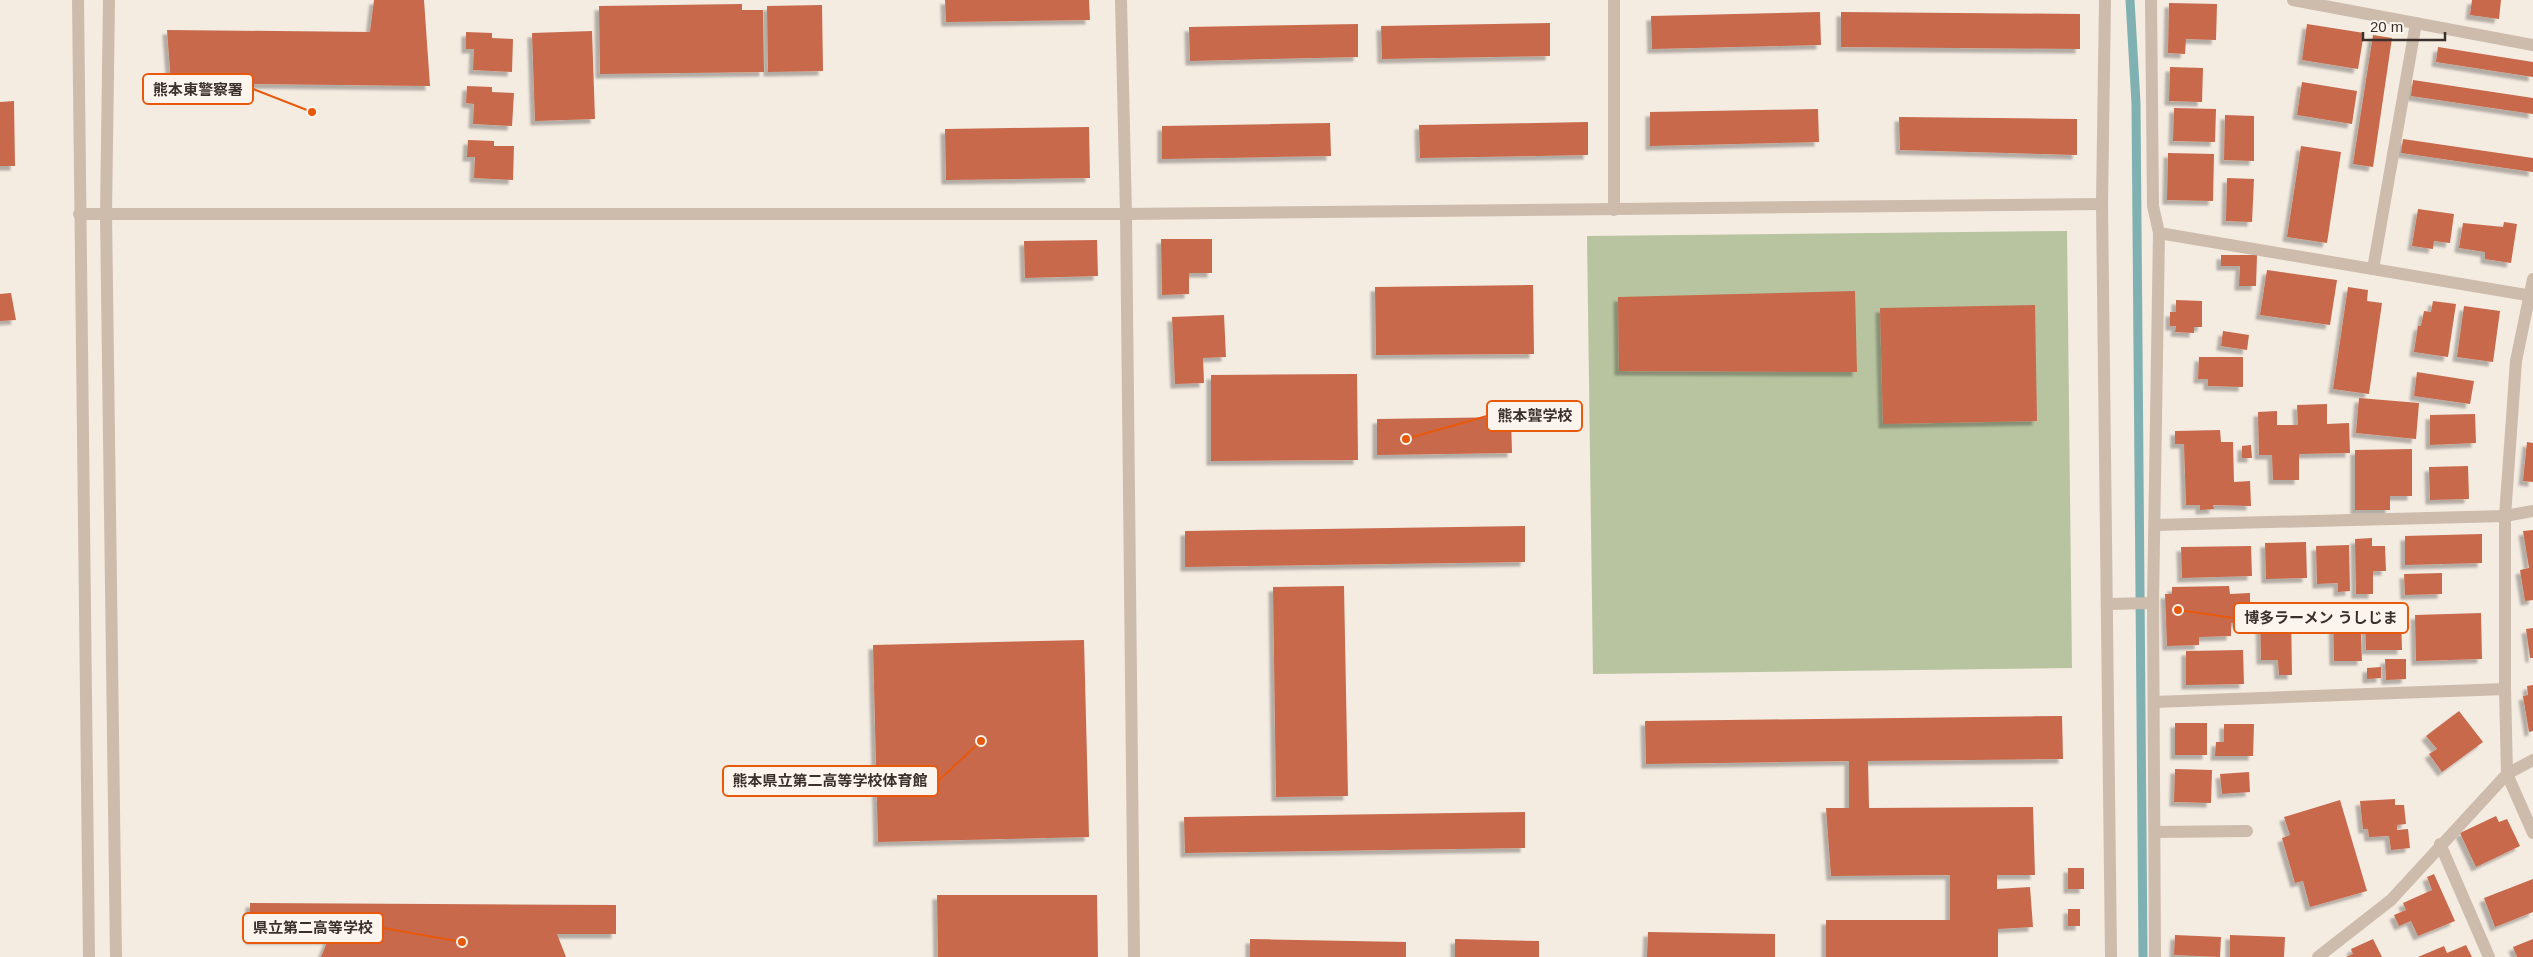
<svg xmlns="http://www.w3.org/2000/svg" width="2533" height="957" font-family="Arial,'Noto Sans JP',sans-serif">
  <style>
    .pitch { fill: #b8c4a0 }
    .lines { fill: none; stroke-linecap: round; stroke-linejoin: round }
    .stream { stroke: #7fb0b2; stroke-width: 9 }
    .building { fill: #c8694b; filter: url(#shadow) }
    .minor { stroke: #cdbbac; stroke-width: 12 }
    .leader { fill: none; stroke: #e8590c; stroke-width: 2 }
    .callout-dot { fill: #e8590c; stroke: #fbf5ee; stroke-width: 2 }
    .callout { fill: #fbf5ee; stroke: #e8590c; stroke-width: 2 }
    .callout-label { font-size: 15px; text-anchor: middle; font-weight: bold; fill: #3b302b }
  </style>
  <defs>
    <filter id="shadow"><feDropShadow dx="-4.5" dy="4.5" stdDeviation="1" flood-color="#0004"/></filter>
  </defs>
  <rect width="100%" height="100%" fill="#f4ebe1"/>
  <polygon class="pitch" points="2067,231 2072,668 1593,674 1587,236"/>
  <g class="lines">
    <polyline class="stream" points="2130,0 2136,103 2143,957"/>
  </g>
  <g class="building">
    <polygon points="374,0 424,0 430,86 171,83 167,30 370,32"/>
    <polygon points="945,0 1089,0 1090,20 946,22"/>
    <polygon points="2472,0 2501,0 2499,19 2470,15"/>
    <polygon points="2169,3 2217,4 2216,40 2186,39 2185,54 2168,53"/>
    <polygon points="742,4 742,10 763,10 764,72 600,74 599,6"/>
    <polygon points="822,5 823,71 768,72 767,6"/>
    <polygon points="1820,12 1821,45 1652,49 1651,16"/>
    <polygon points="1841,12 2080,14 2080,49 1841,47"/>
    <polygon points="1550,23 1550,56 1382,59 1381,26"/>
    <polygon points="1358,24 1358,57 1190,61 1189,27"/>
    <polygon points="2307,24 2364,33 2358,69 2302,60"/>
    <polygon points="592,31 595,119 535,121 532,33"/>
    <polygon points="466,32 492,33 492,38 513,39 512,72 473,70 474,49 466,49"/>
    <polygon points="2373,35 2392,38 2373,167 2353,164"/>
    <polygon points="2438,47 2533,62 2533,77 2436,62"/>
    <polygon points="2170,67 2203,68 2202,102 2169,101"/>
    <polygon points="2413,80 2533,98 2533,114 2411,96"/>
    <polygon points="2302,82 2357,91 2352,124 2297,115"/>
    <polygon points="467,86 492,87 492,92 514,93 512,126 473,124 474,104 466,103"/>
    <polygon points="14,101 15,166 0,166 0,102"/>
    <polygon points="2174,108 2216,109 2215,142 2173,141"/>
    <polygon points="1818,109 1819,142 1650,146 1650,112"/>
    <polygon points="2225,115 2254,116 2254,161 2224,160"/>
    <polygon points="1899,117 2077,119 2077,155 1900,150"/>
    <polygon points="1588,122 1588,155 1420,158 1419,125"/>
    <polygon points="1330,123 1331,156 1162,159 1162,126"/>
    <polygon points="1089,127 1090,178 946,180 945,129"/>
    <polygon points="2403,139 2533,158 2533,172 2401,153"/>
    <polygon points="468,140 494,141 494,146 514,146 513,180 474,178 475,157 467,157"/>
    <polygon points="2301,146 2341,152 2327,243 2287,237"/>
    <polygon points="2168,153 2214,154 2213,201 2167,200"/>
    <polygon points="2227,178 2254,179 2252,222 2226,221"/>
    <polygon points="2418,209 2454,214 2450,243 2434,241 2433,249 2412,246"/>
    <polygon points="2504,222 2517,224 2511,263 2485,259 2485,252 2459,248 2463,223 2503,227"/>
    <polygon points="1161,239 1212,239 1212,273 1189,273 1189,294 1162,295"/>
    <polygon points="1097,240 1098,276 1025,278 1024,241"/>
    <polygon points="2221,255 2257,255 2256,286 2239,286 2240,266 2221,266"/>
    <polygon points="2267,270 2337,280 2330,325 2260,315"/>
    <polygon points="1533,285 1534,354 1376,355 1375,287"/>
    <polygon points="2348,287 2368,290 2367,301 2382,303 2369,394 2333,389"/>
    <polygon points="1855,291 1857,372 1619,371 1618,297"/>
    <polygon points="11,293 16,320 0,321 0,294"/>
    <polygon points="2176,300 2202,301 2202,327 2194,327 2194,333 2175,332 2176,326 2170,326 2170,312 2176,312"/>
    <polygon points="2433,301 2456,304 2448,357 2414,352 2418,326 2421,326 2424,311 2431,312"/>
    <polygon points="2035,305 2037,421 1883,424 1880,308"/>
    <polygon points="2464,306 2500,311 2493,362 2457,357"/>
    <polygon points="1224,315 1226,357 1203,358 1204,383 1175,384 1172,317"/>
    <polygon points="2223,331 2249,335 2247,350 2221,346"/>
    <polygon points="2199,357 2243,357 2243,387 2208,386 2208,379 2198,379"/>
    <polygon points="2417,372 2474,381 2470,404 2414,396"/>
    <polygon points="1357,374 1358,460 1211,461 1211,375"/>
    <polygon points="2359,398 2419,403 2416,439 2356,433"/>
    <polygon points="2327,404 2327,424 2349,423 2350,453 2299,454 2299,480 2273,480 2272,455 2259,455 2258,412 2277,411 2277,425 2298,425 2297,405"/>
    <polygon points="2475,414 2476,443 2430,445 2430,415"/>
    <polygon points="1511,417 1512,453 1377,455 1377,419"/>
    <polygon points="2220,430 2221,442 2233,442 2234,482 2250,481 2251,506 2213,505 2214,509 2200,510 2200,505 2186,505 2184,444 2175,444 2175,431"/>
    <polygon points="2527,442 2533,443 2533,482 2523,481"/>
    <polygon points="2251,445 2252,458 2242,458 2242,446"/>
    <polygon points="2412,449 2412,496 2390,496 2390,510 2355,510 2355,450"/>
    <polygon points="2468,466 2469,499 2430,500 2429,467"/>
    <polygon points="1525,526 1525,562 1185,567 1185,531"/>
    <polygon points="2533,530 2533,600 2525,601 2520,570 2529,568 2523,531"/>
    <polygon points="2482,534 2482,563 2405,565 2405,536"/>
    <polygon points="2372,538 2372,546 2385,546 2386,571 2373,571 2373,594 2356,594 2355,539"/>
    <polygon points="2306,542 2307,578 2266,579 2265,543"/>
    <polygon points="2349,545 2350,591 2338,592 2338,583 2317,584 2316,546"/>
    <polygon points="2251,546 2252,576 2182,578 2181,547"/>
    <polygon points="2442,573 2442,594 2405,595 2404,574"/>
    <polygon points="1344,586 1348,796 1276,797 1273,587"/>
    <polygon points="2229,586 2230,594 2250,593 2250,622 2231,623 2231,636 2199,637 2199,645 2167,646 2165,594 2172,594 2172,587"/>
    <polygon points="2360,610 2362,661 2334,661 2333,611"/>
    <polygon points="2291,613 2292,675 2279,675 2278,660 2261,660 2260,614"/>
    <polygon points="2382,613 2382,617 2401,617 2402,650 2366,650 2365,614"/>
    <polygon points="2481,613 2482,659 2416,661 2415,615"/>
    <polygon points="2533,628 2533,658 2530,658 2526,629"/>
    <polygon points="1084,640 1089,837 878,842 873,645"/>
    <polygon points="2243,650 2244,684 2186,685 2186,651"/>
    <polygon points="2385,659 2406,659 2406,679 2386,680"/>
    <polygon points="2381,667 2381,678 2367,679 2367,668"/>
    <polygon points="2533,685 2533,731 2529,732 2523,696 2528,695 2527,686"/>
    <polygon points="2459,711 2483,742 2442,772 2429,754 2437,749 2426,736"/>
    <polygon points="2062,716 2063,759 1868,761 1869,808 2033,807 2035,875 1997,875 1997,889 2030,887 2033,927 1998,929 1998,957 1826,957 1826,920 1950,920 1950,875 1831,876 1826,808 1849,808 1849,761 1646,764 1645,721"/>
    <rect x="2175" y="723" width="32" height="32"/>
    <polygon points="2224,724 2254,724 2253,756 2215,756 2216,742 2224,742"/>
    <polygon points="2175,769 2212,770 2211,803 2174,802"/>
    <polygon points="2249,772 2250,792 2222,794 2220,774"/>
    <polygon points="2395,799 2395,805 2404,805 2406,824 2397,825 2397,830 2408,829 2410,848 2391,850 2389,836 2369,837 2368,829 2363,829 2360,801"/>
    <polygon points="2340,800 2367,891 2310,907 2303,881 2295,883 2282,838 2290,835 2284,817"/>
    <polygon points="1525,812 1525,848 1185,853 1184,817"/>
    <polygon points="2496,816 2499,822 2507,819 2520,846 2476,867 2460,833"/>
    <rect x="2068" y="868" width="16" height="21"/>
    <polygon points="2434,874 2455,921 2418,936 2411,921 2399,926 2394,915 2406,910 2403,903 2432,890 2427,877"/>
    <polygon points="2533,879 2533,912 2495,927 2484,898"/>
    <polygon points="937,895 1097,895 1098,957 938,957"/>
    <polygon points="250,903 616,905 616,934 557,934 566,957 321,957 328,940 250,940"/>
    <rect x="2068" y="909" width="12" height="17"/>
    <polygon points="1648,932 1775,934 1775,957 1647,957"/>
    <polygon points="2175,935 2221,937 2220,957 2174,955"/>
    <polygon points="2230,935 2285,937 2284,957 2230,957"/>
    <polygon points="1250,939 1406,942 1406,957 1250,957"/>
    <polygon points="1455,939 1539,941 1539,957 1455,957"/>
    <polygon points="2373,939 2382,957 2346,957 2353,954 2351,949"/>
    <polygon points="2533,939 2533,957 2517,957 2513,947"/>
    <polygon points="2466,945 2472,957 2418,957 2444,946 2447,953"/>
  </g>
  <g class="lines">
    <g class="minor">
      <polyline points="78,0 89,957"/>
      <polyline points="109,0 106,214 116,957"/>
      <polyline points="1121,0 1126,214 1134,957"/>
      <polyline points="1614,0 1614,210"/>
      <polyline points="2105,0 2102,204 2111,957"/>
      <polyline points="2151,0 2153,206 2159,233 2153,603 2155,957"/>
      <polyline points="2293,0 2533,45"/>
      <polyline points="79,214 1126,214 2102,204"/>
      <polyline points="2159,233 2533,296"/>
      <polyline points="2373,269 2416,23"/>
      <polyline points="2533,279 2516,361 2505,516 2505,689 2507,774 2533,833"/>
      <polyline points="2155,525 2505,516 2533,511"/>
      <polyline points="2107,604 2153,603"/>
      <polyline points="2154,702 2505,689"/>
      <polyline points="2155,832 2247,831"/>
      <polyline points="2440,844 2489,957"/>
      <polyline points="2318,957 2391,900 2507,774 2533,760"/>
    </g>
  </g>
  <path class="leader" d="M312 112L253 89M1406 439L1487 416M2178 610L2234 618M981 741L938 781M462 942L383 928"/>
  <g class="callout-dot">
    <circle cx="312" cy="112" r="5"/>
    <circle cx="1406" cy="439" r="5"/>
    <circle cx="2178" cy="610" r="5"/>
    <circle cx="981" cy="741" r="5"/>
    <circle cx="462" cy="942" r="5"/>
  </g>
  <g class="callout">
    <rect x="143" y="74" width="110" height="30" rx="5"/>
    <rect x="1487" y="401" width="95" height="30" rx="5"/>
    <rect x="2234" y="603" width="174" height="30" rx="5"/>
    <rect x="723" y="766" width="215" height="30" rx="5"/>
    <rect x="243" y="913" width="140" height="30" rx="5"/>
  </g>
  <g class="callout-label">
    <text x="198" y="95">熊本東警察署</text>
    <text x="1535" y="421">熊本聾学校</text>
    <text x="2321" y="623">博多ラーメン うしじま</text>
    <text x="830" y="786">熊本県立第二高等学校体育館</text>
    <text x="313" y="933">県立第二高等学校</text>
  </g>
  <path d="M2363 32v8h82v-8" fill="none" stroke="#3b302b" stroke-width="2.5"/>
  <text x="2370" y="32" font-size="15" fill="#3b302b" stroke="#fbf5ee" stroke-width="4" paint-order="stroke">20 m</text>
</svg>
